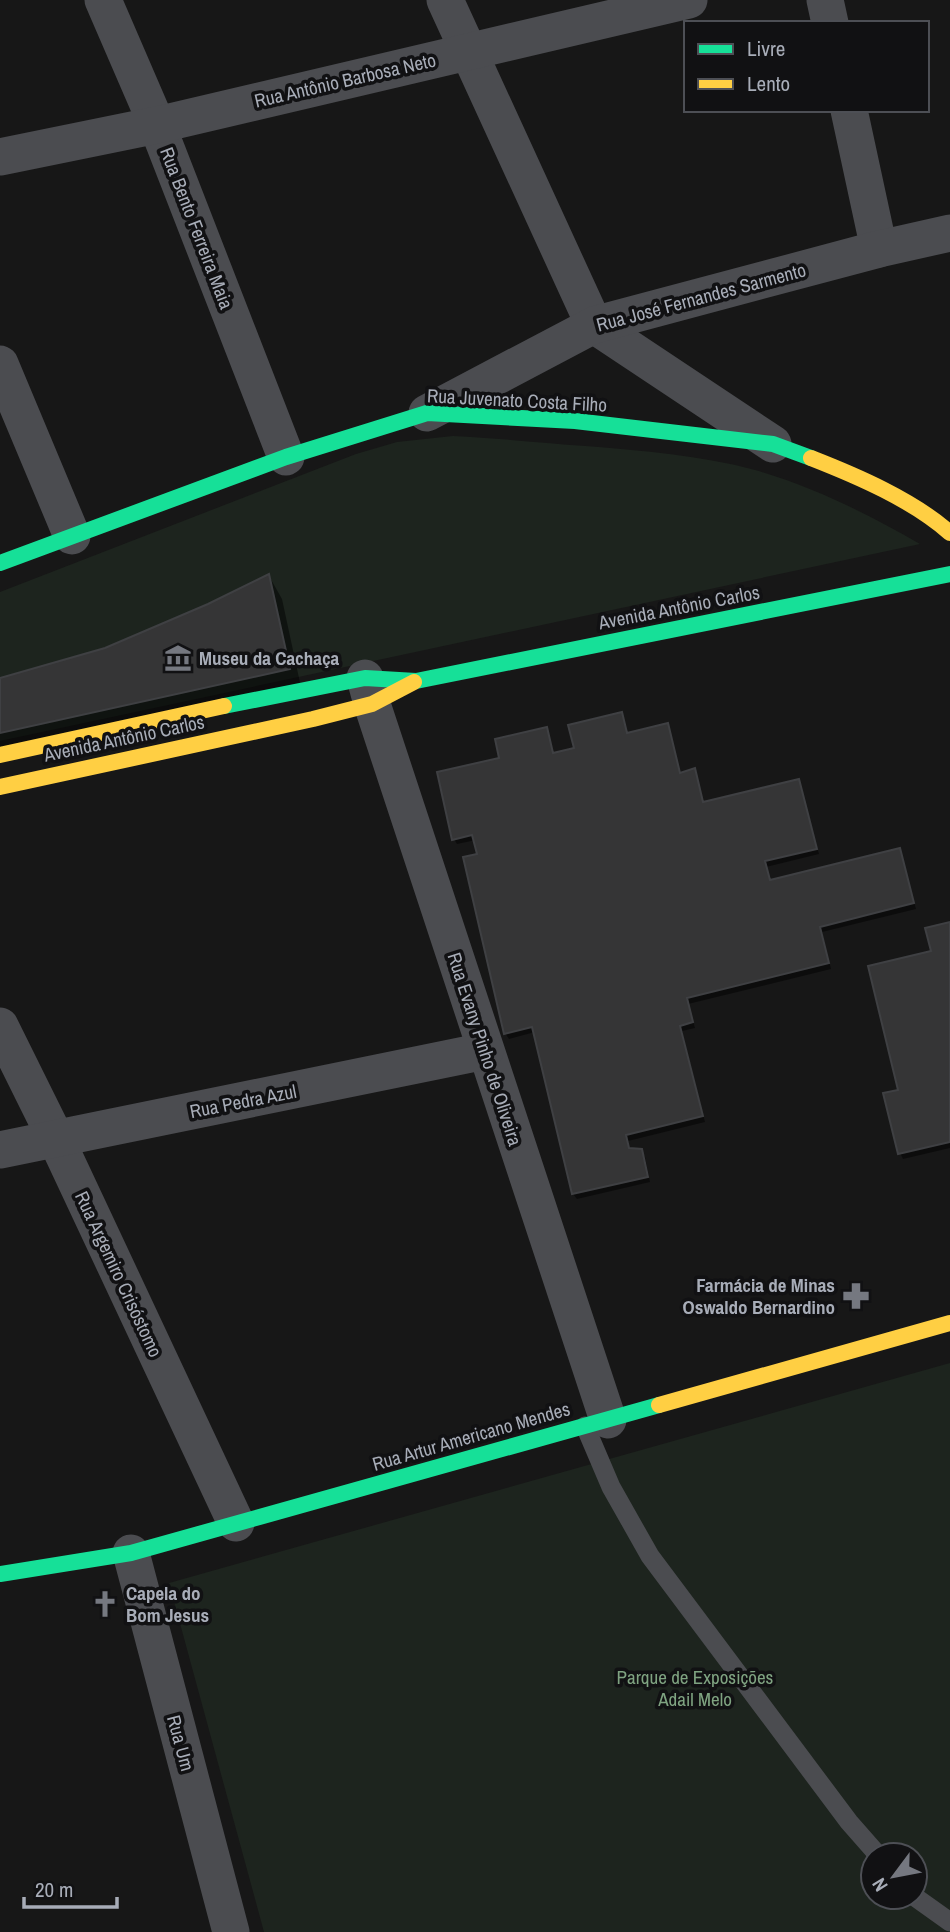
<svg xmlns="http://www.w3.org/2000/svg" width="950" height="1932" font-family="'Archivo Narrow',sans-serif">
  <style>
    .green { fill: #1d241e; fill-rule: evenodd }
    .shadow { fill: #0007 }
    .building { fill: #353536; stroke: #3f4043; stroke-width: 2 }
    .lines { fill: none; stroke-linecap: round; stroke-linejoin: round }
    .lane { stroke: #4b4c50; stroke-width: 19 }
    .street { stroke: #4b4c50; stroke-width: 37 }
    .fast { stroke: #16e098; stroke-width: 16 }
    .slow { stroke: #ffcf43; stroke-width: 16 }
    .labels { text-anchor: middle; stroke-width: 7; stroke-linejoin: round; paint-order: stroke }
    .street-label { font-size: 19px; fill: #a8adb8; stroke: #111113 }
    .poi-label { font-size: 19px; font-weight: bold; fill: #a8adb8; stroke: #111113; text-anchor: start }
    .park-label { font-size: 19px; fill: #7fa381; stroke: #111113 }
  </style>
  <rect width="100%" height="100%" fill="#171717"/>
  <g class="green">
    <path d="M453,436C497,438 542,443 586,446C643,451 700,455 755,470C814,487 868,514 920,544L0,741V592L356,454L397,442Z"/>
    <path d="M950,1363V1932H264L169,1583ZM873,1855H915V1897H873Z"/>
  </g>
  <g class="shadow">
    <polygon points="269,576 282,599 302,692 0,759 0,680 106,650 209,606"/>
    <polygon points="621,714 628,734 667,725 681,774 694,771 704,804 798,781 819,854 766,867 771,882 899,850 916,909 822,932 831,969 688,1004 695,1028 682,1031 705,1122 628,1141 630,1150 641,1151 645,1157 650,1182 577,1199 573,1194 535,1032 509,1039 505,1033 476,840 457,844 454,839 501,759 546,729 554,754 576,749"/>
    <polygon points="950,924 950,1148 903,1159 900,1153 900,1091 933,952"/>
  </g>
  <g class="building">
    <polygon points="269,574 290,669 0,733 0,678 105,648 208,604"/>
    <polygon points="622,712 627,733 668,723 680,773 695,768 703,802 799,779 817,849 765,861 770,880 900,848 914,903 820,927 829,963 687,998 693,1022 680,1026 703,1116 626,1135 629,1148 642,1149 648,1177 572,1194 532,1027 504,1034 463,857 477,854 472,835 452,840 437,772 499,758 495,739 547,727 553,753 574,748 568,725"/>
    <polygon points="950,922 950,1142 898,1154 883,1093 898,1090 868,966 931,951 925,928"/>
  </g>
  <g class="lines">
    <g class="lane">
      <polyline points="585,1426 611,1487 650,1556 849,1822 878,1855"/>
      <polyline points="915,1897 950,1922"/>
    </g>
    <g class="street">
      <polyline points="103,0 157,125 286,457"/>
      <polyline points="445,0 594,325 773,444"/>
      <polyline points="825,0 830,23"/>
      <polyline points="849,110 879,249"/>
      <polyline points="0,157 157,125 689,0"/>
      <polyline points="0,364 72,536"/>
      <polyline points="427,413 594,325 879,249 950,233"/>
      <polyline points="365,678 372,704 608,1420"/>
      <polyline points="0,1026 56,1139 236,1523"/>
      <polyline points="0,1150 485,1051"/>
      <polyline points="131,1553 231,1932"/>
    </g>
    <g class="fast">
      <polyline points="0,563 286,457 427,413 575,421 773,444 811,458"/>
      <polyline points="224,706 365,678 416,681 950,574"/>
      <polyline points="0,1574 131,1553 659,1405"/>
    </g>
    <g class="slow">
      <path d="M811,458C857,476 913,500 950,533"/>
      <polyline points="0,755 224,706"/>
      <polyline points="0,787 313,719 372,704 414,682"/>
      <polyline points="659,1405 950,1323"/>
    </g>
  </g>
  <defs>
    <symbol id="museum-bare" viewBox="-9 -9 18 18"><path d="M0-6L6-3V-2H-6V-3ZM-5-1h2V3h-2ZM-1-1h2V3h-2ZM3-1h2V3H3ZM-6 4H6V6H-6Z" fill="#757880" stroke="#111113" stroke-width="2.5" paint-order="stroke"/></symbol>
    <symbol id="pharmacy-bare" viewBox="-9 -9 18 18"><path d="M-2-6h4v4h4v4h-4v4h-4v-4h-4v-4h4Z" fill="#757880" stroke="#111113" stroke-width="2.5" paint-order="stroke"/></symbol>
    <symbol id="church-bare" viewBox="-9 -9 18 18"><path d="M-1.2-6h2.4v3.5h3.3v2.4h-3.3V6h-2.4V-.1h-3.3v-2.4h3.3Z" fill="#757880" stroke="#111113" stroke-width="2.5" paint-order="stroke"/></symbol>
  </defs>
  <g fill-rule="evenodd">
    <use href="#museum-bare" x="159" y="639" width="38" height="38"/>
    <use href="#pharmacy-bare" x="837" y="1277" width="38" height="38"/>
    <use href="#church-bare" x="86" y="1585" width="38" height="38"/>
  </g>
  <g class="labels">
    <g class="street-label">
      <text transform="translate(345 80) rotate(-13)" y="7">Rua Antônio Barbosa Neto</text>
      <text transform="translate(197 228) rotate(69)" y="7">Rua Bento Ferreira Maia</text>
      <text transform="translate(701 297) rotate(-15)" y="7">Rua José Fernandes Sarmento</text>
      <text transform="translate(517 400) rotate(3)" y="7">Rua Juvenato Costa Filho</text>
      <text transform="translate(679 607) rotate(-11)" y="7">Avenida Antônio Carlos</text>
      <text transform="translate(124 738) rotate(-12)" y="7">Avenida Antônio Carlos</text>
      <text transform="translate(485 1049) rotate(72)" y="7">Rua Evany Pinho de Oliveira</text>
      <text transform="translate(243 1101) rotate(-11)" y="7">Rua Pedra Azul</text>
      <text transform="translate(119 1274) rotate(65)" y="7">Rua Argemiro Crisóstomo</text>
      <text transform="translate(471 1436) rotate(-16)" y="7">Rua Artur Americano Mendes</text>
      <text transform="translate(181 1743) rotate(75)" y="7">Rua Um</text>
    </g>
    <g class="poi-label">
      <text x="199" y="665">Museu da Cachaça</text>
      <text x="835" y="1292" text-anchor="end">Farmácia de Minas<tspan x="835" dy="22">Oswaldo Bernardino</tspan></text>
      <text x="126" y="1600">Capela do<tspan x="126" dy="22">Bom Jesus</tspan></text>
    </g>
    <g class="park-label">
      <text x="695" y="1684">Parque de Exposições<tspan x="695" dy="22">Adail Melo</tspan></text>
    </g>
  </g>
  <rect x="684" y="21" width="245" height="91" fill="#111113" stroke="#4d4f55" stroke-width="2"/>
  <rect x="698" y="44" width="35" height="10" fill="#16e098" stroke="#4d4f55" stroke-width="2"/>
  <text x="747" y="56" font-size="21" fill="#a8adb8">Livre</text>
  <rect x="698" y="79" width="35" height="10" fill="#ffcf43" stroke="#4d4f55" stroke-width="2"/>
  <text x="747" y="91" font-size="21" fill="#a8adb8">Lento</text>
  <g transform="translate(894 1876) rotate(238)"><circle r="33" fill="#111113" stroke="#4d4f55" stroke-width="2"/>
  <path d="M0-5L12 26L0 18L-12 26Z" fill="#757880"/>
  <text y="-10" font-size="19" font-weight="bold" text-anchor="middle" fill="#a8adb8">N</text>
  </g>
  <path d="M24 1897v10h93v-10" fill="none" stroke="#a8adb8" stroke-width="3.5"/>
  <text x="35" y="1897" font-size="21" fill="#a8adb8" stroke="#111113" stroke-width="5" paint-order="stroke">20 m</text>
</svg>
